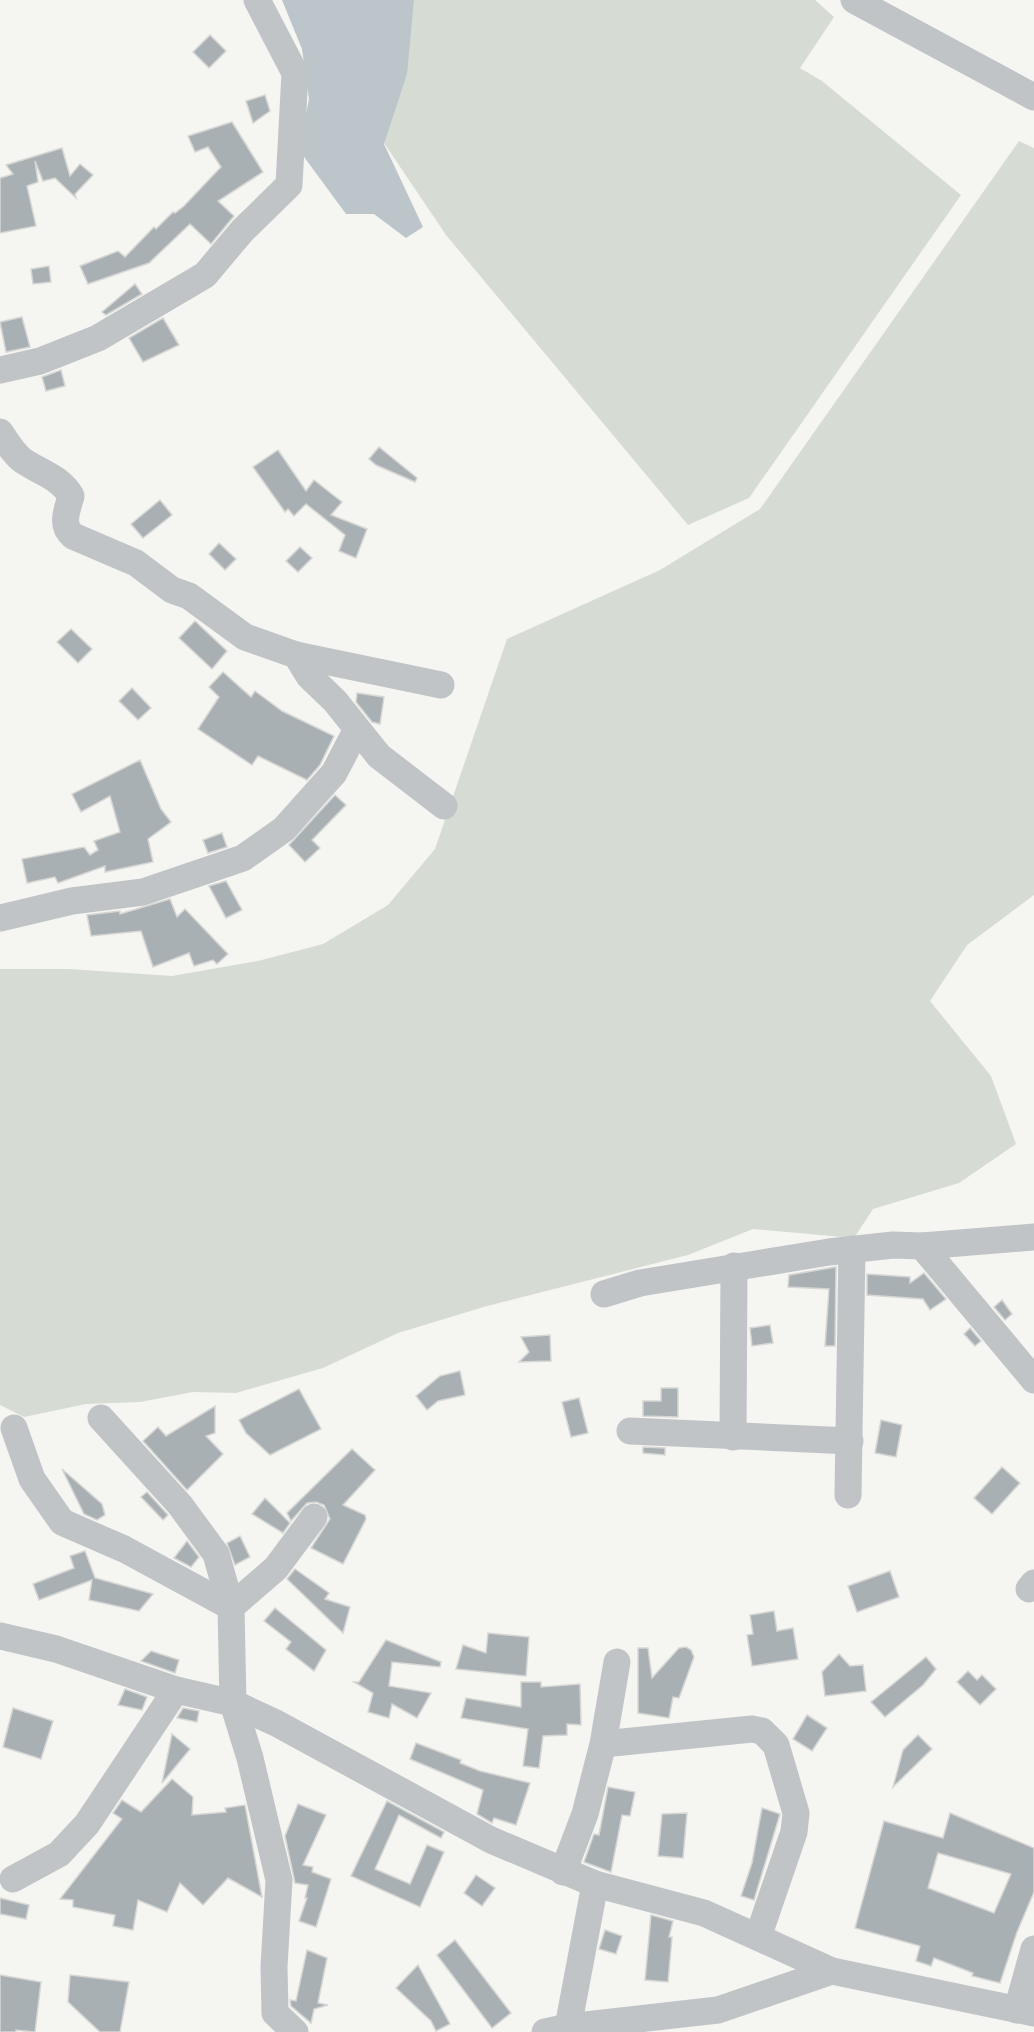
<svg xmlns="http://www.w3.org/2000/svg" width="1034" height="2032" font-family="'DejaVu Sans',sans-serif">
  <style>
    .green { fill: #d6dcd3 }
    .water { fill: #bcc5ca }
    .building { fill: #a8b0b4; stroke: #d6d6d4; stroke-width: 1.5; fill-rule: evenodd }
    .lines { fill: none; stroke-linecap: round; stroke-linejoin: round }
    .minor { stroke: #c0c4c7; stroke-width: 27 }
  </style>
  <rect width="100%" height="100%" fill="#f5f5f2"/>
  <g class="green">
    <polygon points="396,0 815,0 834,17 800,68 822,81 961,195 749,498 688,525 446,235 380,137"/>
    <polygon points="1019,141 1034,148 1034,895 967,945 930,1001 991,1076 1016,1144 959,1183 873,1209 854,1238 753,1229 688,1255 487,1306 398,1333 323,1368 236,1393 193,1392 140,1402 86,1404 24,1417 0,1405 0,969 69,969 172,976 258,961 323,944 388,905 435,849 507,639 660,570 760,509"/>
  </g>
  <polygon class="water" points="282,0 414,0 407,74 384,144 423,227 406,238 374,214 346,214 299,150 309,99 302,49"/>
  <g class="building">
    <polygon points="210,35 226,51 209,68 193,52"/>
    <polygon points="265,95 270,111 253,123 246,101"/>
    <polygon points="232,122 263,172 218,201 234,216 211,244 190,224 149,263 88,284 80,266 118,251 125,257 154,227 156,229 173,212 175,213 184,206 221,167 208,147 195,152 188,136"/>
    <polygon points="62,148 70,176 80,164 93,175 75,194 76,198 55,178 43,181 35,161 38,182 27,186 36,226 0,233 0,178 13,174 6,165"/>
    <polygon points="49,266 51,282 33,284 31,269"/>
    <polygon points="135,284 142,294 106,315 102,312"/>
    <polygon points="22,317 30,347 6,352 0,322"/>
    <polygon points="163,318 179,345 143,362 129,338"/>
    <polygon points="61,370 65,386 46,391 42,377"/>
    <polygon points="379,447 417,478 415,482 376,465 369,459"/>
    <polygon points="278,450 306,491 314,480 342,502 331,515 367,529 356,558 339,551 345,535 306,504 294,516 288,509 285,512 253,467"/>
    <polygon points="160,500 172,515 143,538 131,524"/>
    <polygon points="219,543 236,559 225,570 209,554"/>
    <polygon points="300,547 312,558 298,572 286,561"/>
    <polygon points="195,621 227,651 212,669 179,638"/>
    <polygon points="71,629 92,649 78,663 57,642"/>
    <polygon points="223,672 251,697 255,691 282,711 334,736 320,765 307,780 258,756 252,765 198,729 219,697 209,687"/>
    <polygon points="132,688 151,708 138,720 119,701"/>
    <polygon points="357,693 384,697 380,724 372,722 356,702"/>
    <polygon points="140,760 161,809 171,822 148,839 153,862 105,872 105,866 58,883 55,877 27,883 22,859 84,847 90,855 98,850 94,841 120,832 110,796 81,812 72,794"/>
    <polygon points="335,795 346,805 312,840 320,848 305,862 289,845"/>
    <polygon points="222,833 227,847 208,853 203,840"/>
    <polygon points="226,881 242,910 226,918 209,886"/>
    <polygon points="170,899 177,917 185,909 228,954 217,964 213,960 194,966 189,953 153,967 141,931 91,936 87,915 120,911 120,914"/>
    <polygon points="836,1267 835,1346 825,1346 829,1289 788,1287 789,1275"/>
    <polygon points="924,1273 946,1299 930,1310 923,1299 867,1295 867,1274 910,1277 910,1283"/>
    <polygon points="1002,1300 1012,1314 1005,1320 994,1307"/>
    <polygon points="770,1325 773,1343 752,1346 750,1328"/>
    <polygon points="970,1328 981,1341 975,1346 964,1334"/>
    <polygon points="550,1335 551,1361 519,1362 529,1352 521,1337"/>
    <polygon points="460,1371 465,1395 438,1401 427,1410 416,1396 440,1376"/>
    <polygon points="661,1388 678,1388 678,1417 643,1416 643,1401 661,1401"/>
    <polygon points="299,1389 321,1429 270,1455 246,1433 239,1420"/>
    <polygon points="579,1398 588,1433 571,1437 562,1402"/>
    <polygon points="215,1406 215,1433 206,1436 223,1454 187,1490 143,1441 158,1427 166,1436"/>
    <polygon points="881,1420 902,1425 896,1457 875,1453"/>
    <polygon points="643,1447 665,1448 665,1455 643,1453"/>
    <polygon points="352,1449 375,1470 343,1505 365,1515 366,1519 343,1564 311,1548 330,1519 324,1505 316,1502 307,1503 291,1521 287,1513"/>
    <polygon points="1002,1467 1020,1483 992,1514 974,1498"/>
    <polygon points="62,1469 102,1504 105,1515 97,1520 84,1514"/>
    <polygon points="147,1492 168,1515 163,1520 141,1497"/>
    <polygon points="265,1498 290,1523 283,1533 252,1514"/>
    <polygon points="240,1536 250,1557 235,1565 227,1543"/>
    <polygon points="187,1541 199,1557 191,1567 174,1558"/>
    <polygon points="85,1551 95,1578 153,1594 139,1611 89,1600 92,1580 39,1600 33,1584 74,1568 70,1556"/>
    <polygon points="295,1569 329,1593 325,1599 350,1607 343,1633 287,1579"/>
    <polygon points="890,1571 899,1597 857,1612 848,1586"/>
    <polygon points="275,1608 326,1650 314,1671 286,1649 291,1642 264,1621"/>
    <polygon points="774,1611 777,1631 793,1628 798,1659 752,1666 747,1635 753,1634 750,1615"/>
    <polygon points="488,1633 529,1637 526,1676 456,1669 463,1645 486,1653"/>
    <polygon points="386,1640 441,1662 440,1667 392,1662 389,1686 431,1693 417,1718 392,1704 389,1718 368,1712 373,1693 354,1682 359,1682"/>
    <polygon points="686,1647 691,1650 694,1657 679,1698 673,1697 669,1718 638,1713 638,1648 648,1648 652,1678 679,1648"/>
    <polygon points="151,1651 179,1660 175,1673 141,1661"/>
    <polygon points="839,1654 850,1666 863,1665 866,1691 825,1696 822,1672"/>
    <polygon points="926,1657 936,1669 923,1685 885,1717 871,1702"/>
    <polygon points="968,1671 977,1680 982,1675 996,1689 980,1705 957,1682"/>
    <polygon points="521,1682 541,1682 541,1687 580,1684 581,1725 567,1724 567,1735 543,1736 539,1768 523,1766 528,1729 461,1718 466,1698 521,1707"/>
    <polygon points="125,1689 147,1697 142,1710 118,1705"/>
    <polygon points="13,1708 53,1721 41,1759 3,1747"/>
    <polygon points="183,1708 199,1711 197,1722 177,1718"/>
    <polygon points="807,1715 827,1728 812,1751 793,1739"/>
    <polygon points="172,1734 190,1749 162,1783"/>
    <polygon points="918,1735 932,1749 893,1787 903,1750"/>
    <polygon points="416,1743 461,1760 460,1763 480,1771 530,1783 516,1825 494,1818 492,1823 477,1814 483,1790 410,1759"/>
    <polygon points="172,1779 193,1797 192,1815 226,1812 225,1808 245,1805 262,1897 228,1878 203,1905 180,1883 167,1912 138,1900 133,1930 113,1926 115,1915 73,1907 73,1900 60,1899 122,1819 113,1813 122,1800 141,1812"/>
    <polygon points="608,1787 635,1792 630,1816 622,1815 611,1872 584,1862 594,1834 599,1835"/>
    <polygon points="387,1801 444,1832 441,1838 399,1815 375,1869 410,1884 427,1845 444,1852 420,1907 351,1876"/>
    <polygon points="298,1804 326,1815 303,1865 313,1867 312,1872 331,1879 316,1927 299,1921 307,1898 305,1898 308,1885 295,1883 285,1836"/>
    <polygon points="762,1808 780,1814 754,1900 741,1896 752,1863"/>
    <polygon points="687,1813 683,1858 658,1856 662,1814"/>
    <path d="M950,1813L1034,1848V1892L1017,1932L1000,1983L972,1976L973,1973L934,1958L931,1966L916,1961L920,1946L855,1928L884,1821L943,1838ZM938,1853L1011,1874L994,1913L928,1888Z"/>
    <polygon points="476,1875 495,1888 482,1906 464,1893"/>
    <polygon points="0,1898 29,1905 26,1919 0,1914"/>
    <polygon points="651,1915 673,1921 669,1937 672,1937 668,1982 645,1980"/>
    <polygon points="605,1930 622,1936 616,1954 599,1949"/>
    <polygon points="455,1940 511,2013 492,2028 437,1955"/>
    <polygon points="307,1950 327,1958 318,2003 328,2005 314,2009 311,2023 291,2006 290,2000 296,2001"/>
    <polygon points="418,1965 450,2024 436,2031 431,2021 396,1988"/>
    <polygon points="0,1975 41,1982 35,2032 16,2030 16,2032 0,2032"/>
    <polygon points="70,1975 129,1982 120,2032 100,2032 68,2002"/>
  </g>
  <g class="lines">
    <g class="minor">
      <polyline points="854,0 1034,97"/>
      <polyline points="0,370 40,361 98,338 205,275 242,231 289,185 295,73 257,0"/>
      <path d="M0,432C7,442 15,456 25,462C42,473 61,478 71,496C67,511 60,525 73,536L136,563L172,590L189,596L245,637L296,655L309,676L335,701L379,756L444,806"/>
      <polyline points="296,655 441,685"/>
      <polyline points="0,918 72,901 143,892 243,858 284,829 334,773 357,729"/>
      <polyline points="922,1246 1034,1380"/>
      <polyline points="604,1294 640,1283 829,1252 893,1245 922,1246 1034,1237"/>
      <polyline points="101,1418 180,1505 216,1554 231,1607 233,1703 250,1758 279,1880 274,1967 275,2013 295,2032"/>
      <polyline points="14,1428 32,1479 62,1522 124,1549 231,1607 276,1568 314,1517"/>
      <polyline points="630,1431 850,1441"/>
      <polyline points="733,1437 734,1266"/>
      <polyline points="848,1495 852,1249"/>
      <polyline points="1029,1589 1034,1583"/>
      <polyline points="0,1636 56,1649 176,1690 233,1703 276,1723 491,1840 595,1884 704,1913 832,1971 1034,2013"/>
      <polyline points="603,1744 752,1729 762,1731 776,1745 796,1813 794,1832 758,1937"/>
      <polyline points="563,1872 585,1814 603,1744 617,1662"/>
      <polyline points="13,1879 59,1854 87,1824 176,1690"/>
      <polyline points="1017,2010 1034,1949"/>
      <polyline points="568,2027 595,1884"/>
      <polyline points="545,2032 568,2027 718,2010 832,1971"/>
    </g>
  </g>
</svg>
